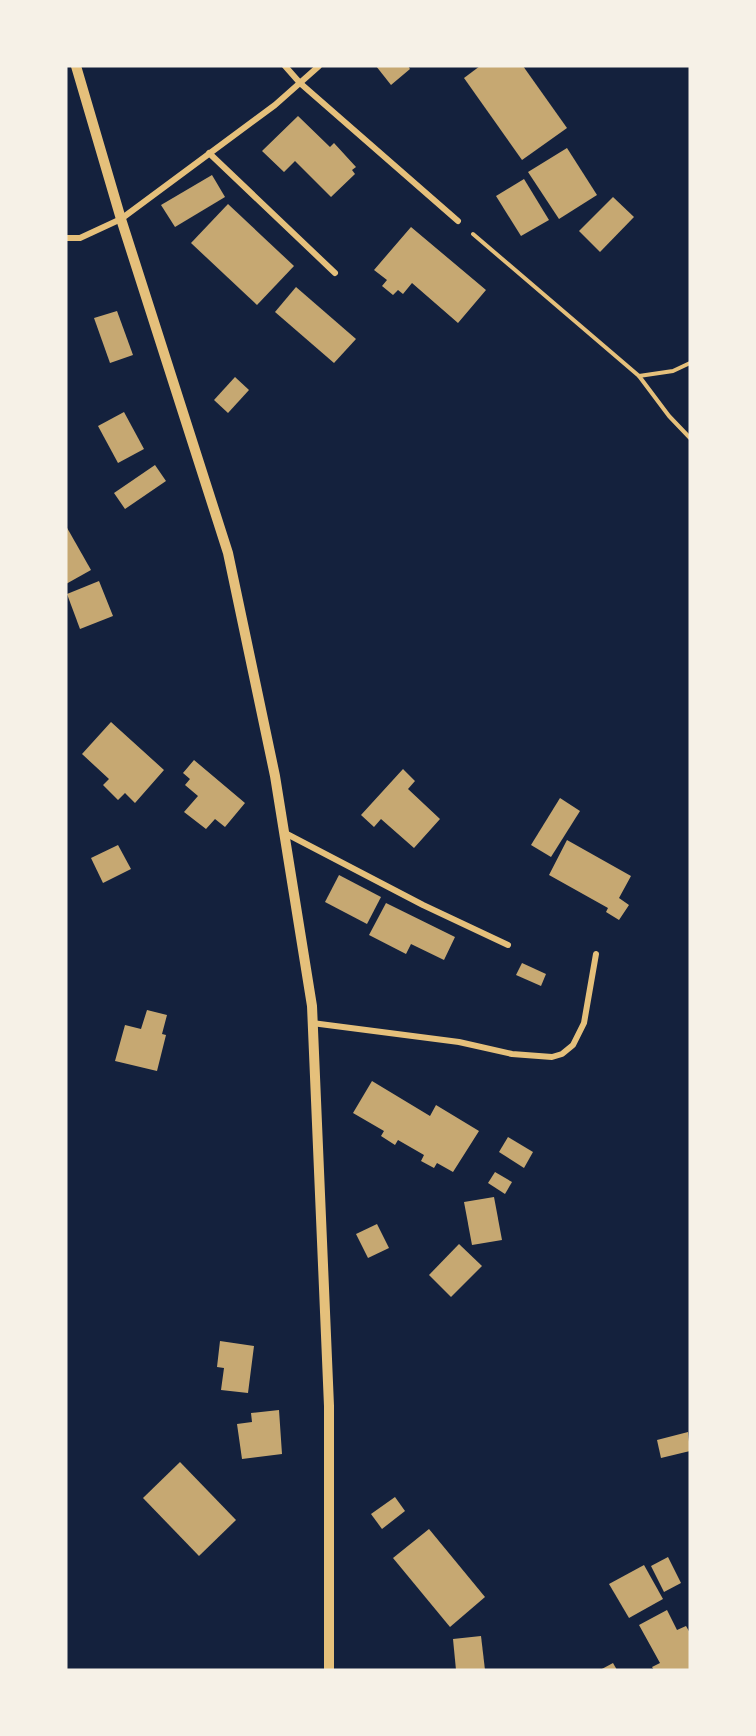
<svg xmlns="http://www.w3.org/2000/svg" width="756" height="1736" font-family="Manrope,sans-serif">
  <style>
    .building { fill: #c6a872 }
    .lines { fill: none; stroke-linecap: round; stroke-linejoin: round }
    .path { stroke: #e5c07b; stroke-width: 4 }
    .minor { stroke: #e5c07b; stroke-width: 6 }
    .tertiary { stroke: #e5c07b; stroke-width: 10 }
  </style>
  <rect width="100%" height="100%" fill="#14213d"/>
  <g class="building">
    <polygon points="376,66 408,66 410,69 391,85"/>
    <polygon points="480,66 523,66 567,128 522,160 464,78"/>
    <polygon points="298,116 330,147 334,143 356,167 352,170 355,174 331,197 295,161 284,172 262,151"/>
    <polygon points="567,148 597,195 559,219 528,172"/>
    <polygon points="212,175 225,197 175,227 161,205"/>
    <polygon points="524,179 549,220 521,236 496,196"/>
    <polygon points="613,197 634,217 600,252 579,231"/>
    <polygon points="228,204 294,266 257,305 191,243"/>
    <polygon points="411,227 486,290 458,323 412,283 403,294 398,290 393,295 382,286 387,280 374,270"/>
    <polygon points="296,287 356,339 334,363 275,312"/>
    <polygon points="117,311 133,355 110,363 94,318"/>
    <polygon points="235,377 249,390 228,413 214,400"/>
    <polygon points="124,412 144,449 118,463 98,426"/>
    <polygon points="155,465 166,481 125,509 114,493"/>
    <polygon points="66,526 91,570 66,584"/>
    <polygon points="99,581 113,616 80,629 67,594"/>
    <polygon points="111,722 164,770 135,803 125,793 118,800 103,785 109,779 82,754"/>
    <polygon points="194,760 245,803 225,827 215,819 206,829 184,812 198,796 185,785 190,779 183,773"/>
    <polygon points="403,769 415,781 408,789 440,819 414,848 381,819 374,827 361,815"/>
    <polygon points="560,798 580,811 551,857 531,845"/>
    <polygon points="567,840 631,876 619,898 629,905 619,920 606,912 608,908 549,875"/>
    <polygon points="118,845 131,869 103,883 91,858"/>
    <polygon points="339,875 381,897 367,924 325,902"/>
    <polygon points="386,903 455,937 444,960 411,944 406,954 369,935"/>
    <polygon points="522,963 546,974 541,986 516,975"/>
    <polygon points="147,1010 167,1015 162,1034 166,1035 157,1071 115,1061 125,1025 141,1029"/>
    <polygon points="372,1081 430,1116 436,1105 479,1131 453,1172 437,1163 434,1168 421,1161 424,1155 398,1140 395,1145 381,1136 384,1131 353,1113"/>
    <polygon points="508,1137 533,1152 524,1168 499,1152"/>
    <polygon points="495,1172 512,1182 505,1194 488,1183"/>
    <polygon points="494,1197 502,1240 472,1245 464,1202"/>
    <polygon points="377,1224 389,1248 368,1258 356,1234"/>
    <polygon points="459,1244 482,1266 451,1297 429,1275"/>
    <polygon points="220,1341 254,1346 248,1393 221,1390 224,1368 217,1367"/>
    <polygon points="279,1410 282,1454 242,1459 237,1424 252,1422 251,1413"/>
    <polygon points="688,1432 690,1451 661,1458 657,1440"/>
    <polygon points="180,1462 236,1520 199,1556 143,1498"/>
    <polygon points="395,1497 405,1511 382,1529 371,1514"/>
    <polygon points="429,1529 485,1597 450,1627 393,1558"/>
    <polygon points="668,1557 681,1583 664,1592 651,1566"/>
    <polygon points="644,1565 663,1599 629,1618 609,1584"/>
    <polygon points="667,1610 677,1630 686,1626 690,1633 690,1670 654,1670 652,1667 660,1663 639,1625"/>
    <polygon points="481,1636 485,1670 456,1670 453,1639"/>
    <polygon points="613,1663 617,1670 600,1670"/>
  </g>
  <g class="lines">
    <g class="path">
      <polyline points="473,234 639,376 673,371 690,363"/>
      <polyline points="639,376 669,416 690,438"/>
    </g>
    <g class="minor">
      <polyline points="285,66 300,83 458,221"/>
      <polyline points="209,153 335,273"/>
      <polyline points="66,238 80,238 121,219 275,105 319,66"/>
      <polyline points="285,833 423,905 508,945"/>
      <polyline points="312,1023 459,1042 512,1054 552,1057 562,1054 573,1045 584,1023 596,954"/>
    </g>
    <polyline class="tertiary" points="76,66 121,219 228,553 275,776 312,1006 329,1406 329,1670"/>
  </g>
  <rect width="756" height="1736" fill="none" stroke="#f6f1e7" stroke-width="135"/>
</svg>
